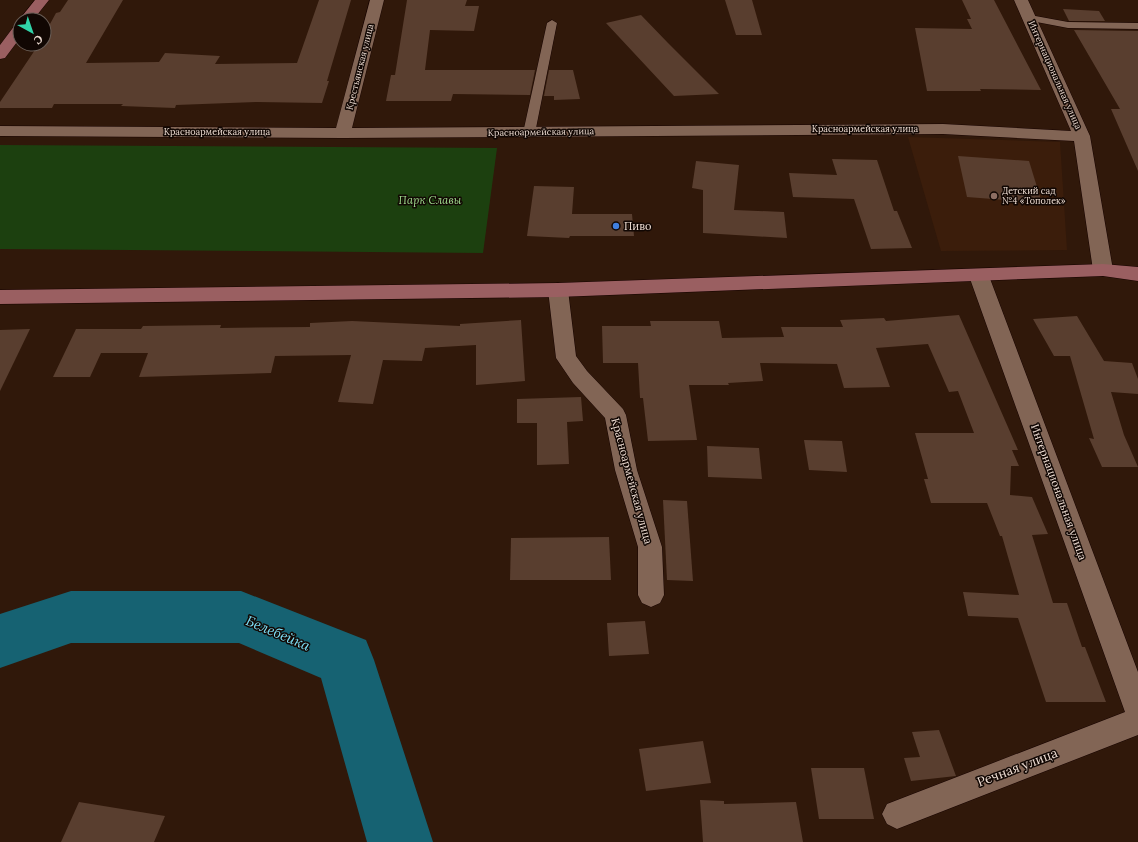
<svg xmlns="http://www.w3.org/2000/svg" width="1138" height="842" font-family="Lora,serif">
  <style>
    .built { fill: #3b1d0b }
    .green { fill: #1c400f }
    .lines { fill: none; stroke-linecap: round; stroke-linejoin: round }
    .river { fill: #166272; fill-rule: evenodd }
    .building { fill: #593e2f }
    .lane-casing { stroke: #170300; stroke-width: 1 }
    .street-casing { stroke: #170300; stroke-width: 1 }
    .secondary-casing { stroke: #170300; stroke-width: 1 }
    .lane { fill: #826555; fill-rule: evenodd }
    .street { fill: #826555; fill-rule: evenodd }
    .secondary { fill: #9a5f61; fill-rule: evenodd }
    .education-dot { fill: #8d6e63; stroke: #110703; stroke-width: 1.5 }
    .shop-dot { fill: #3f7fe0; stroke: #110703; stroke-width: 1.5 }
    .labels { text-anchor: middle; stroke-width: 3; stroke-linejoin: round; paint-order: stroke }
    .far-street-label { font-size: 9px; fill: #eeddd3; stroke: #110703 }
    .far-poi-label { font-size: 9px; fill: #eeddd3; stroke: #110703; text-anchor: start }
    .park-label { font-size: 11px; font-style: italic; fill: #a1dd8f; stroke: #110703 }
    .poi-label { font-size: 11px; fill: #eeddd3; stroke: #110703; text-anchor: start }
    .street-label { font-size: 11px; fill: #eeddd3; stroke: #110703 }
    .near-street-label { font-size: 13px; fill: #eeddd3; stroke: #110703 }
    .near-water-label { font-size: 14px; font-style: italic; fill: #7ee0f7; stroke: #110703 }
  </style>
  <rect width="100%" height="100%" fill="#30180a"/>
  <polygon class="built" points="908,137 1060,142 1067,250 941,251"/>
  <polygon class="green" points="0,145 497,148 483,253 0,249"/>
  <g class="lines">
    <polygon class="river" points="71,591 241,591 366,640 374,660 433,842 367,842 321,678 239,643 71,643 0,668 0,614"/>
  </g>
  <g class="building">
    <polygon points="68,0 123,0 86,63 159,62 165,53 220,56 215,64 297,63 319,0 351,0 327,81 329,81 322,103 257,102 176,105 175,108 121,106 123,104 54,104 52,108 0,108 0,102 39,44 44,44 44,35 56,13 60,12"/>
    <polygon points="407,0 467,0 465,6 479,6 474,31 430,30 425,70 535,70 530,95 453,94 451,101 386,101 391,75 395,75"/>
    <polygon points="725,0 752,0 762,35 736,35"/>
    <polygon points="962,0 994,0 1041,90 980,89 981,91 927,91 915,28 972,29 967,19 971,19"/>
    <polygon points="1063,9 1099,11 1105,21 1069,21"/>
    <polygon points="641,15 668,43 719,94 674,96 606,23"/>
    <polygon points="1074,30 1138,31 1138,171 1111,109 1120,109"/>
    <polygon points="549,70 573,70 580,99 554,100 554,96 544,96"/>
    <polygon points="958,156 1029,161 1042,203 967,197"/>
    <polygon points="832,159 877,160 894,211 897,211 912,248 871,249 854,199 793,197 789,173 837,175"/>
    <polygon points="696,161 739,165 734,210 784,212 787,238 703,233 703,190 692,188"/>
    <polygon points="534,186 574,187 572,214 632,214 634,236 570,236 569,238 527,236"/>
    <polygon points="959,315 1018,450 1012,450 1019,466 1011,466 1010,495 1032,497 1048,534 1032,535 1053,603 1067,603 1082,647 1085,647 1106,702 1046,702 1018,618 968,616 963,592 1019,595 1002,536 1000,536 987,503 931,503 924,479 928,479 915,433 974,433 958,391 949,392 928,344 876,348 890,387 844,388 837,364 760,363 763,381 728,383 729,385 689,385 697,440 648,441 643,398 640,398 638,363 603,363 602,326 651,326 650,321 719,321 722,338 784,337 781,327 843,327 840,320 884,318 886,321"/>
    <polygon points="1077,316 1104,361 1132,363 1138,379 1138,394 1111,392 1124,435 1138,467 1102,467 1089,438 1094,439 1070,356 1054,356 1033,319"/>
    <polygon points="521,320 525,381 476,385 476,345 425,348 422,361 383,360 373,404 338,402 351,355 275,356 271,373 139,377 148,353 101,353 90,377 53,377 76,329 141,329 143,326 221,325 220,328 310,327 310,323 352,321 460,326 460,324"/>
    <polygon points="30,329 0,391 0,330"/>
    <polygon points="581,397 583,421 567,422 569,464 537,465 537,423 517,423 517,399"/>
    <polygon points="804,440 842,441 847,472 809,470"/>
    <polygon points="707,446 759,448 762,479 708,477"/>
    <polygon points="663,500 687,501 693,581 667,580"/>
    <polygon points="609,537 611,580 510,580 511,538"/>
    <polygon points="645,621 649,654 609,656 607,623"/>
    <polygon points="939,730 956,776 911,781 904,758 920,757 912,732"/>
    <polygon points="703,741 711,783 646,791 639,749"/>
    <polygon points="811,768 864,768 874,819 819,819"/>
    <polygon points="700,800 724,801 724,804 796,802 803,842 703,842"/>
    <polygon points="79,802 165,816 154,842 61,842"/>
  </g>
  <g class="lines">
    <defs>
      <g id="lane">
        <polygon points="1030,15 1068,22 1138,23 1138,29 1068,28 1026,20 1025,18 1026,16"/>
        <polygon points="552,20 557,23 535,133 529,137 523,133 547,23"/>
      </g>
      <g id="street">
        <polygon points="370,0 384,0 352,128 943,124 1071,131 1014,0 1028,0 1090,136 1113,270 1110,275 1103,276 1096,275 1093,270 1074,141 943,134 343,138 0,136 0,126 336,128"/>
        <polygon points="979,269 986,271 989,276 1138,672 1138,735 897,829 887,824 882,814 887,804 1125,712 969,276 972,271"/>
        <polygon points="558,283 565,285 568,290 576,356 587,371 623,409 626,415 637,470 662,547 664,595 660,603 651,607 642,603 638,595 638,547 615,470 605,418 573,383 556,358 548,290 551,285"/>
      </g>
      <g id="secondary">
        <polygon points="35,0 49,0 33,20 20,20 20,22 19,20"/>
        <polygon points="20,24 20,38 5,58 0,59 0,45 15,25"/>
        <polygon points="1103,264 1138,267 1138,281 1103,276 558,297 0,304 0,290 558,283"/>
      </g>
    </defs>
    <use href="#lane" class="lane-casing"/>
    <use href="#street" class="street-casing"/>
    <use href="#secondary" class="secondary-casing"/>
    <use href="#lane" class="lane"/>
    <use href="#street" class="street"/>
    <use href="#secondary" class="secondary"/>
  </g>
  <circle class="education-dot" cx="994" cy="196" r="4"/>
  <circle class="shop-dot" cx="616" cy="226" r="4"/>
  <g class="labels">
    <g class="far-street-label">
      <text transform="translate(360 67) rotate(-76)" y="3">Крестьянская улица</text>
      <text transform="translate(1055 75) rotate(66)" y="3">Интернациональная улица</text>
      <text x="865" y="132">Красноармейская улица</text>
      <text x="217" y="135">Красноармейская улица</text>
      <text transform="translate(541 132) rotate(-1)" y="3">Красноармейская улица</text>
    </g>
    <g class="far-poi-label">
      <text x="1002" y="194">Детский сад<tspan x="1002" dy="10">№4 «Тополек»</tspan></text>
    </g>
    <g class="park-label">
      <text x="430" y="204">Парк Славы</text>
    </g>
    <g class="poi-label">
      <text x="624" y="230">Пиво</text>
    </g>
    <g class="street-label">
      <text transform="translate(632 481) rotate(75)" y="4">Красноармейская улица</text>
      <text transform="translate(1059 492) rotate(70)" y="4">Интернациональная улица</text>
    </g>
    <g class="near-street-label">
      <text transform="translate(1017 767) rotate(-21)" y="5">Речная улица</text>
    </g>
    <g class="near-water-label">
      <text transform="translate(278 633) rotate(23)" y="5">Белебейка</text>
    </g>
  </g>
  <g transform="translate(32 32) rotate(140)"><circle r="19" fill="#110703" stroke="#695d56"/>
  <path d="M0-3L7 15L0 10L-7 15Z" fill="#31d4a9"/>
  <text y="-6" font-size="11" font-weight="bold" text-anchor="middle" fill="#eeddd3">С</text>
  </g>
</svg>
